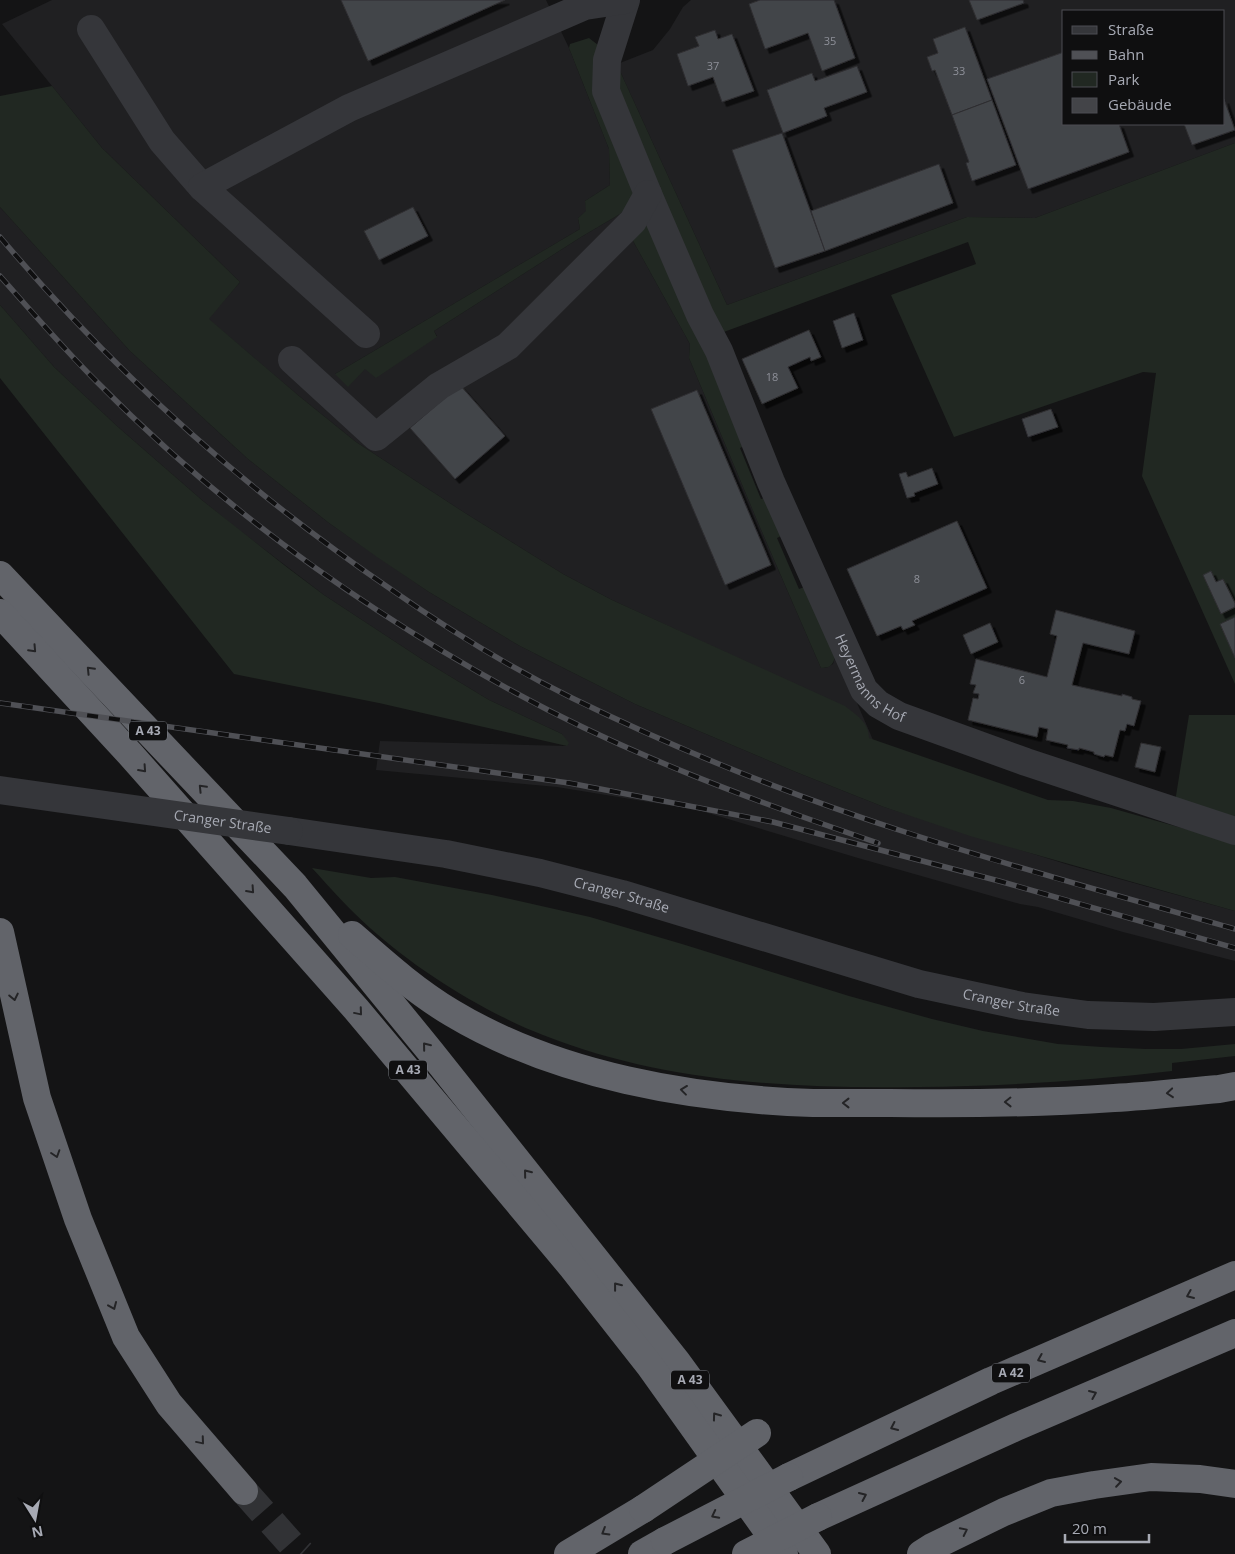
<svg xmlns="http://www.w3.org/2000/svg" width="1235" height="1554" font-family="'Open Sans',sans-serif">
  <style>
    .built { fill: #202022; fill-rule: evenodd }
    .green { fill: #212822 }
    .building { fill: #434448; stroke: #2e2e31; filter: url(#shadow) }
    .lines { fill: none; stroke-linecap: round; stroke-linejoin: round }
    .highway-tunnel { stroke: #313235; stroke-width: 28; stroke-dasharray: 28 14; stroke-linecap: butt }
    .minor { stroke: #35363a; stroke-width: 28 }
    .highway { stroke: #62646a; stroke-width: 28 }
    .rail-casing { stroke: #4f5055; stroke-width: 5.5 }
    .rail { stroke: #0f0f10; stroke-width: 4; stroke-dasharray: 11; stroke-linecap: butt }
    .minor-bridge { stroke: #35363a; stroke-width: 28 }
    .highway-bridge { stroke: #62646a; stroke-width: 28 }
    .oneway { stroke: #242426 }
    .labels { text-anchor: middle; stroke-width: 4; stroke-linejoin: round; paint-order: stroke }
    .number-label { font-size: 11px; fill: #8e9099 }
    .shield { fill: #0f0f10; stroke: #797c83; stroke-width: 1 }
    .shield-label { font-size: 12px; font-weight: bold; fill: #a7aab4 }
    .street-label { font-size: 14px; fill: #a7aab4; stroke: #0f0f10 }
  </style>
  <defs>
    <filter id="shadow"><feDropShadow dx="4.5" dy="4.5" stdDeviation="0" flood-color="#0009"/></filter>
  </defs>
  <rect width="100%" height="100%" fill="#141415"/>
  <g class="built">
    <polygon points="52,0 546,0 569,48 609,149 610,185 585,201 587,211 578,218 580,229 335,374 365,369 437,336 434,331 581,237 620,214 632,239 690,344 689,358 759,525 821,668 826,668 833,664 835,657 835,652 873,740 868,738 757,667 612,600 563,574 465,513 356,442 299,396 208,319 240,282 102,148 2,24"/>
    <path d="M691,0H1235V143L1035,218L967,217L727,305L619,69L620,63L653,50L670,29L683,7ZM1064,11H1224V124H1064Z"/>
    <polygon points="0,207 130,351 248,459 329,523 429,592 520,646 635,704 796,772 884,807 1069,865 1235,911 1235,961 1123,932 1038,907 1020,904 858,858 698,810 557,787 376,770 380,741 567,746 562,734 489,700 423,660 324,595 235,527 203,501 118,427 54,367 0,305"/>
  </g>
  <g class="green">
    <polygon points="589,38 598,45 634,187 632,199 628,207 620,214 581,237 434,331 437,337 376,378 365,369 348,387 335,374 580,229 578,218 586,211 585,201 610,185 609,149 569,48 570,44"/>
    <polygon points="619,69 727,305 967,217 1035,218 1235,143 1235,684 1142,476 1156,373 1143,372 954,437 891,295 976,264 968,242 721,333 615,83"/>
    <path d="M52,86L102,148L240,282L209,319L299,396L356,442L465,513L563,574L612,600L845,706C856,715 869,722 869,738L1048,800L1073,801L1111,808L1235,843V911L970,836L884,807L796,772L635,704L520,646L429,592L377,557L329,523L248,459L130,351L0,207V96Z"/>
    <path d="M649,217L748,444L740,448L761,499L770,496L785,534L777,538L799,589L807,586L835,657C833,665 830,668 821,668L759,525L689,358L690,344L632,239Z"/>
    <polygon points="0,305 54,367 118,427 203,501 288,568 324,595 423,660 489,700 562,734 569,743 567,746 379,703 234,674 0,378"/>
    <polygon points="1189,715 1235,715 1235,823 1175,802"/>
    <path d="M312,868L371,878L395,877L492,895L590,917L682,944L849,996L932,1019L983,1031L1058,1044L1102,1047L1146,1049H1181L1235,1044V1056L1172,1063V1071C1088,1081 1003,1086 918,1087C792,1089 661,1082 543,1035C484,1012 418,971 370,928C350,910 331,889 312,868Z"/>
  </g>
  <g class="building">
    <polygon points="341,0 505,0 368,61"/>
    <polygon points="760,0 834,0 855,58 822,71 808,33 765,49 749,4"/>
    <polygon points="969,0 1023,0 1024,3 977,20"/>
    <polygon points="965,27 992,100 952,115 935,70 932,71 927,57 938,53 933,39"/>
    <polygon points="715,30 718,39 732,34 754,91 722,102 713,77 688,86 677,54 699,46 695,37"/>
    <polygon points="1064,52 1064,124 1119,124 1129,152 1028,189 987,79"/>
    <polygon points="857,66 867,92 824,108 827,116 783,133 767,90 812,73 815,81"/>
    <polygon points="1224,99 1235,130 1192,145 1184,124 1224,124"/>
    <polygon points="992,100 1016,165 972,181 966,163 969,162 952,115"/>
    <polygon points="782,133 825,251 775,268 732,150"/>
    <polygon points="939,164 953,203 825,251 811,211"/>
    <polygon points="413,207 428,236 379,260 364,231"/>
    <polygon points="854,313 863,340 842,348 833,321"/>
    <polygon points="809,330 821,357 811,361 810,357 788,367 798,388 762,404 742,359"/>
    <polygon points="460,385 505,436 455,479 410,428"/>
    <polygon points="697,390 771,565 725,585 651,409"/>
    <polygon points="1051,409 1058,427 1028,437 1022,419"/>
    <polygon points="932,468 938,484 914,493 915,496 907,498 899,474 906,472 908,477"/>
    <polygon points="957,521 987,588 912,621 915,625 903,630 901,626 877,636 847,569"/>
    <polygon points="1211,571 1216,582 1223,579 1235,603 1235,607 1221,614 1203,575"/>
    <polygon points="1056,610 1135,631 1129,654 1083,643 1072,685 1122,696 1122,694 1132,697 1132,699 1141,701 1134,726 1127,724 1125,731 1120,730 1113,757 1105,755 1104,757 1094,754 1094,752 1079,748 1079,750 1067,748 1068,745 1046,740 1048,729 1039,727 1037,737 968,720 973,698 978,699 979,694 973,693 976,685 970,684 976,659 1047,677 1057,636 1050,634"/>
    <polygon points="1235,617 1235,658 1220,624"/>
    <polygon points="990,623 998,642 971,654 963,635"/>
    <polygon points="1141,743 1161,747 1155,772 1135,767"/>
  </g>
  <g class="lines">
    <polyline class="highway-tunnel" points="244,1491 292,1545 302,1554"/>
    <g class="minor">
      <path id="s1" d="M626,0L607,60L606,91L648,194L700,315L719,351L771,482L864,690L878,704L899,716L1026,762L1235,831"/>
      <polyline points="91,29 162,141 202,187"/>
      <polyline points="366,334 202,187 349,108 585,6 625,0"/>
      <polyline points="292,360 376,437 439,386 508,346 633,221 648,194"/>
      <path id="s2" d="M289,831L446,854L540,873L622,894L919,984L1022,1006L1088,1015L1154,1017L1235,1012"/>
    </g>
    <g class="highway">
      <polyline points="0,575 295,886 430,1051 677,1362 817,1554"/>
      <polyline points="0,613 130,754 356,1009 573,1268 650,1366 784,1554"/>
      <polyline points="0,932 37,1098 78,1219 126,1337 169,1404 244,1491"/>
      <path d="M352,935C384,963 415,991 452,1013C557,1076 692,1099 813,1103C838,1103 864,1103 890,1103C965,1104 1040,1103 1114,1098C1149,1096 1184,1092 1219,1089L1235,1086"/>
      <polyline points="789,1477 991,1381 1235,1275"/>
      <polyline points="818,1517 1016,1427 1235,1333"/>
      <polyline points="568,1554 643,1509"/>
      <polyline points="642,1554 665,1541"/>
      <polyline points="921,1554 932,1547 1004,1512 1051,1493 1094,1485 1151,1477 1200,1479 1235,1484"/>
    </g>
    <defs>
      <g id="rail">
        <path d="M0,237C114,372 246,491 392,590C449,630 509,667 572,698C680,751 793,796 908,833C1016,868 1126,898 1235,929"/>
        <path d="M0,276C32,312 63,348 97,382C219,506 362,609 514,692C629,755 754,801 878,843"/>
        <polyline points="0,703 569,783 773,822 999,881 1235,948"/>
      </g>
    </defs>
    <use href="#rail" class="rail-casing"/>
    <use href="#rail" class="rail"/>
    <path class="minor-bridge" id="s3" d="M0,790L289,831"/>
    <g class="highway-bridge">
      <polyline points="643,1509 757,1433"/>
      <polyline points="665,1541 789,1477"/>
      <polyline points="746,1554 818,1517"/>
    </g>
  </g>
  <defs><path id="oneway-chevron" d="M-2-3.5L2.5 0L-2 3.5" fill="none" stroke-width="1.6" stroke-linecap="round" stroke-linejoin="round" transform="scale(1.25)"/></defs>
  <g class="oneway">
    <use href="#oneway-chevron" transform="translate(33 649) rotate(47)"/>
    <use href="#oneway-chevron" transform="translate(90 670) rotate(-134)"/>
    <use href="#oneway-chevron" transform="translate(143 769) rotate(48)"/>
    <use href="#oneway-chevron" transform="translate(202 788) rotate(-134)"/>
    <use href="#oneway-chevron" transform="translate(251 890) rotate(48)"/>
    <use href="#oneway-chevron" transform="translate(14 997) rotate(78)"/>
    <use href="#oneway-chevron" transform="translate(359 1012) rotate(50)"/>
    <use href="#oneway-chevron" transform="translate(426 1046) rotate(-129)"/>
    <use href="#oneway-chevron" transform="translate(684 1090) rotate(-173)"/>
    <use href="#oneway-chevron" transform="translate(1170 1093) rotate(175)"/>
    <use href="#oneway-chevron" transform="translate(1008 1102) rotate(179)"/>
    <use href="#oneway-chevron" transform="translate(846 1103) rotate(-180)"/>
    <use href="#oneway-chevron" transform="translate(56 1154) rotate(72)"/>
    <use href="#oneway-chevron" transform="translate(527 1173) rotate(-129)"/>
    <use href="#oneway-chevron" transform="translate(617 1286) rotate(-128)"/>
    <use href="#oneway-chevron" transform="translate(1190 1295) rotate(157)"/>
    <use href="#oneway-chevron" transform="translate(113 1306) rotate(67)"/>
    <use href="#oneway-chevron" transform="translate(1041 1359) rotate(157)"/>
    <use href="#oneway-chevron" transform="translate(1093 1394) rotate(-23)"/>
    <use href="#oneway-chevron" transform="translate(716 1416) rotate(-126)"/>
    <use href="#oneway-chevron" transform="translate(894 1427) rotate(155)"/>
    <use href="#oneway-chevron" transform="translate(201 1441) rotate(50)"/>
    <use href="#oneway-chevron" transform="translate(1118 1482) rotate(-8)"/>
    <use href="#oneway-chevron" transform="translate(863 1496) rotate(-24)"/>
    <use href="#oneway-chevron" transform="translate(715 1515) rotate(153)"/>
    <use href="#oneway-chevron" transform="translate(964 1531) rotate(-26)"/>
    <use href="#oneway-chevron" transform="translate(605 1532) rotate(149)"/>
  </g>
  <g class="labels">
    <g class="number-label">
      <text x="830" y="45">35</text>
      <text x="713" y="70">37</text>
      <text x="959" y="75">33</text>
      <text x="772" y="381">18</text>
      <text x="917" y="583">8</text>
      <text x="1022" y="684">6</text>
    </g>
    <g class="shield">
      <rect x="129" y="721.5" width="38" height="19" rx="4"/>
      <rect x="389" y="1060.5" width="38" height="19" rx="4"/>
      <rect x="992" y="1363.5" width="38" height="19" rx="4"/>
      <rect x="671" y="1370.5" width="38" height="19" rx="4"/>
    </g>
    <g class="shield-label">
      <text x="148" y="735">A 43</text>
      <text x="408" y="1074">A 43</text>
      <text x="1011" y="1377">A 42</text>
      <text x="690" y="1384">A 43</text>
    </g>
    <g class="street-label">
      <text dy="5" stroke="none"><textPath href="#s1" startOffset="741">Heyermanns Hof</textPath></text>
      <text dy="5" stroke="none"><textPath href="#s3" startOffset="225">Cranger Straße</textPath></text>
      <text dy="5" stroke="none"><textPath href="#s2" startOffset="339">Cranger Straße</textPath></text>
      <text dy="5" stroke="none"><textPath href="#s2" startOffset="744">Cranger Straße</textPath></text>
    </g>
  </g>
  <rect x="1062" y="10" width="162" height="115" fill="#0f0f10" stroke="#4c4d52"/>
  <rect x="1072" y="26" width="25" height="8" fill="#35363a" stroke="#4c4d52"/>
  <text x="1108" y="35" font-size="15" fill="#a7aab4">Straße</text>
  <rect x="1072" y="51" width="25" height="8" fill="#4f5055" stroke="#4c4d52"/>
  <text x="1108" y="60" font-size="15" fill="#a7aab4">Bahn</text>
  <rect x="1072" y="72" width="25" height="15" fill="#212822" stroke="#4c4d52"/>
  <text x="1108" y="85" font-size="15" fill="#a7aab4">Park</text>
  <rect x="1072" y="98" width="25" height="15" fill="#434448" stroke="#4c4d52"/>
  <text x="1108" y="110" font-size="15" fill="#a7aab4">Gebäude</text>
  <g transform="translate(35 1519) rotate(169)" stroke="#0f0f10" stroke-width="4" paint-order="stroke">
  <path d="M0-4L9 19L0 12L-9 19Z" fill="#a7aab4"/>
  <text y="-8" font-size="14" font-weight="bold" text-anchor="middle" fill="#a7aab4">N</text>
  </g>
  <path d="M1065 1534v8h84v-8" fill="none" stroke="#a7aab4" stroke-width="2.5"/>
  <text x="1072" y="1534" font-size="15" fill="#a7aab4" stroke="#0f0f10" stroke-width="4" paint-order="stroke">20 m</text>
</svg>
